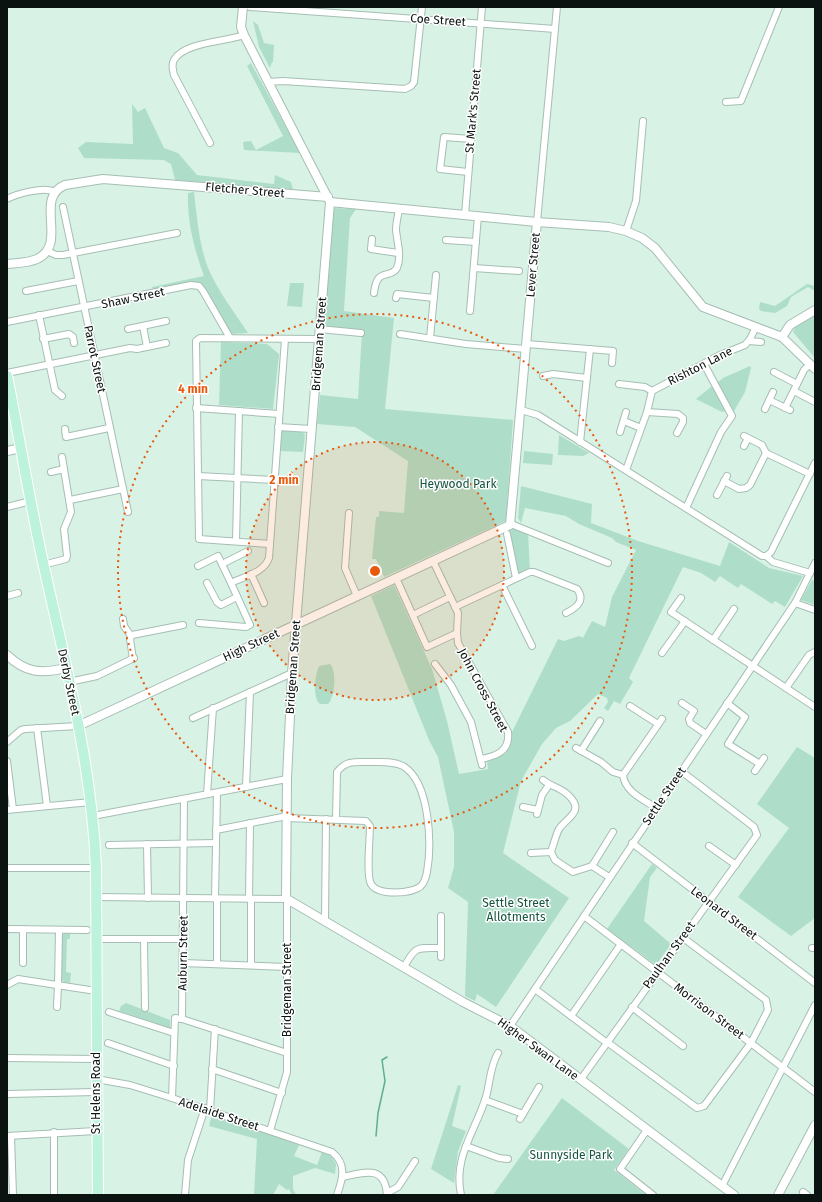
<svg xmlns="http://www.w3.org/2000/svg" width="822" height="1202" font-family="'Fira Sans',sans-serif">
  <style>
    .green { fill: #aedec9 }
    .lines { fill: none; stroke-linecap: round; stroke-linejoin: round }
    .stream { stroke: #60ad8f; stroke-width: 1.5 }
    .minor-casing { stroke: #a6beb3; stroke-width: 8 }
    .tertiary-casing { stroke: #a6beb3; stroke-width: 10 }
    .primary-casing { stroke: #fff; stroke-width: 12 }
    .minor { stroke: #fff; stroke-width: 6 }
    .tertiary { stroke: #fff; stroke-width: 8 }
    .primary { stroke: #bdf2dc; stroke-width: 10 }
    .ring { fill: none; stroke: #e8590c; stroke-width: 2; stroke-dasharray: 2 4 }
    .labels { text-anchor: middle; stroke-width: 3; stroke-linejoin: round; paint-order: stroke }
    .street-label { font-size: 12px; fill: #0a1310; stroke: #fff }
    .park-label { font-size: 12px; fill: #15543f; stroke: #fff }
    .centre { fill: #e8590c; stroke: #fff; stroke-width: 2 }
    .ring-label { font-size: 12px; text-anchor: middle; font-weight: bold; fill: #e8590c; stroke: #fff; stroke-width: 3; stroke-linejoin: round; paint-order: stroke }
  </style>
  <rect width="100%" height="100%" fill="#d8f2e6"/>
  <g class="green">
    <polygon points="253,21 258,25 264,43 274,45 273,62 272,62 270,68 259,47"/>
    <polygon points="251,63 300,153 244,150 243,142 251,141 256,150 283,136 247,66"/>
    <polygon points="132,104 138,112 145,108 164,148 178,153 197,175 274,184 275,175 291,182 293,190 175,180 171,164 164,160 84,158 78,148 86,142 133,144"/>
    <path d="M194,192C197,217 199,244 208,268C218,291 234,312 248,333L231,334L220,319L203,284L191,283L153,290L152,287L204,276C194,249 187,221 188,193Z"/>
    <polygon points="332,208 356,209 350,218 344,311 394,318 385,409 513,420 506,521 384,577 376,559 372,559 376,517 379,517 379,511 404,513 408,461 355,427 317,424 320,395 358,399 362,332 324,328"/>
    <polygon points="290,283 304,283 302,307 287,306"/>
    <polygon points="807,284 815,286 815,291 808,287 791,297 787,306 775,313 761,311 759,309 760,302 775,306"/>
    <polygon points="815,314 815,358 793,332 795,327"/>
    <polygon points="221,342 267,344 279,354 273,409 219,405"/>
    <polygon points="750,366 751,368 745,392 734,411 717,383 723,378"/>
    <polygon points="712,386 726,411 722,412 696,399"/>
    <polygon points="281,430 302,431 305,435 303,452 280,451"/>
    <polygon points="559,435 589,453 583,456 558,455"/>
    <polygon points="524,451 553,454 552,465 523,463"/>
    <path d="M521,486L592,504L591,523L638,541L720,566L729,542L769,568L803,576L785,607L775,601L772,604L741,584L738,588L720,576L715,582L701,573L683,567L629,678L633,682L620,704L614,701L608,711L604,708L608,702L607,698L598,694L570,721L556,728L542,744L521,781L503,853L569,898L496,1007L477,994L475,1001L465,996L468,902L448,888L454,867V832L438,757L429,740L371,596L394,585L432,669L447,721L459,774L488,769L487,762C501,756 509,752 510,736L558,639L564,641L579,636L583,638L592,621L605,627L612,597L636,550L616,542L612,538L579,524L566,516L525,508L521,523L518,518Z"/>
    <polygon points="511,524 528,532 530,572 516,578 506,527"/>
    <polygon points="812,580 815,581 815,605 801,600"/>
    <path d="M330,664C337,671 335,697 328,704H320C312,698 315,675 319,666Z"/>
    <polygon points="797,747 815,758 815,918 791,936 738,897 789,828 757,804"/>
    <polygon points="652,864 657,868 650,877 644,921 671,944 656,965 607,929"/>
    <polygon points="65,933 70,934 70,939 67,939 66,972 71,973 70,983 64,982 62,980 62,935"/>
    <polygon points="126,1003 170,1020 170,1028 119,1011 121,1006"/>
    <polygon points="458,1085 461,1086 452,1126 466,1131 458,1151 454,1183 431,1169"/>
    <polygon points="562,1098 629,1149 614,1170 646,1195 493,1195"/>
    <polygon points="213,1115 299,1145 294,1156 317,1165 322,1152 331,1156 336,1164 335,1174 315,1168 293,1176 293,1189 296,1195 292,1195 289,1189 287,1190 279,1184 273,1195 254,1195 257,1139 209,1126 211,1118"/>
  </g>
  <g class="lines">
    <polyline class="stream" points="376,1136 378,1113 385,1081 382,1060 387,1057"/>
    <defs>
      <g id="minor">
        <polyline points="250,7 555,29"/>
        <polyline points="268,82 283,81 405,89 411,86 414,82 422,7"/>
        <polyline points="726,102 741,101 779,7"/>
        <path d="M210,143L174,75C173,70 171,65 174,60C184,42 225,42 244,35"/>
        <polyline points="468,172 440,169 444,137 471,139"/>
        <path d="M7,199C16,194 45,186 54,192"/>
        <polyline points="63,207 128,512"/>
        <polyline points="465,215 482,7"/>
        <polyline points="537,222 557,7"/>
        <polyline points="626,231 636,201 643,121"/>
        <polyline points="372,239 371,249 398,253"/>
        <polyline points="446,240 476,242"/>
        <polyline points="47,251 56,255 63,255 177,233"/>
        <polyline points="474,268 519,271"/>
        <polyline points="26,291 78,281"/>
        <path d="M374,293C377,266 390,280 397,268C402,257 397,241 396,230C396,223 398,216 399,209"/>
        <polyline points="396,298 397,294 434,298"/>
        <polyline points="470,311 478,216"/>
        <polyline points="39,315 55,390 62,396"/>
        <polyline points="7,322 191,285 199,286 203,291 230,338"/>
        <polyline points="143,326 147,347"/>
        <polyline points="128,329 166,321"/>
        <polyline points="319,329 361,333"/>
        <polyline points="400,334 466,344 526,349"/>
        <polyline points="430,338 436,275"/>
        <polyline points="43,339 69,334 73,337 74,343"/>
        <polyline points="749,341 761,342"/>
        <polyline points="527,344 613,351 612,363"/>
        <polyline points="774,372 797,384"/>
        <polyline points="7,373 130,348 137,349 166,343"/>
        <polyline points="543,376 553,374 587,378"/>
        <polyline points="619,384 645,387 652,391"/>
        <polyline points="794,391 815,402"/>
        <polyline points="769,400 790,410"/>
        <polyline points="196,408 279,414"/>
        <polyline points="785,408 804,370 810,364"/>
        <polyline points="765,409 773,392"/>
        <polyline points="521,410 538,415 762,556 766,556"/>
        <polyline points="647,412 678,414 683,418 683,422 677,433"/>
        <polyline points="624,421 641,428"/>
        <polyline points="278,427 311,429"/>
        <polyline points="65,429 66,437 109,428"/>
        <polyline points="620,432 626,412"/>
        <polyline points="744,436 762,445 766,453"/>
        <polyline points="580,442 590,349"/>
        <polyline points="744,446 748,438"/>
        <polyline points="626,470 647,412 652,391 720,355 745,345 750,339 756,327"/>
        <polyline points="51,472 64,469"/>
        <polyline points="198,476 274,480"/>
        <polyline points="724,481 739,489 746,488 750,485 766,453 810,474"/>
        <polyline points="717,495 727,476"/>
        <polyline points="70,500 123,489"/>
        <polyline points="7,507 31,501"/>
        <polyline points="686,508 721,432 732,416 704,364"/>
        <polyline points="349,513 345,568 357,596"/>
        <polyline points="511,524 608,563"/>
        <polyline points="507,534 516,578"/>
        <polyline points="236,541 239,411"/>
        <polyline points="270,544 199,539 196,341 200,338 319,339"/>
        <polyline points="766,556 771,552 815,463"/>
        <polyline points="766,556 773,562 810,573"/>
        <path d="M433,561L458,613L457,633L458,643L508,732C510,751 497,756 481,759"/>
        <polyline points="222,564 248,551"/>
        <polyline points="43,565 66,559 67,556 64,529 71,512 62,457"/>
        <polyline points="198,566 218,556 231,583"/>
        <polyline points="251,574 264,603"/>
        <polyline points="396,578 427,647 457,633"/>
        <polyline points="207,583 217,602 221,605 237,597"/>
        <polyline points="502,585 532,646"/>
        <polyline points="7,596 18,593"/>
        <polyline points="681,598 671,612 815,707"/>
        <polyline points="795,603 815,610"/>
        <path d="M455,607L530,572H534L577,589C586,601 576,608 566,613"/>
        <polyline points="413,615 450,597"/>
        <polyline points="123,619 124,626 131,636"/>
        <path d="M199,623L246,627L250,625L231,583C243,577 264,573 269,558L285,339"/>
        <polyline points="713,640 734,609"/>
        <polyline points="662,653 685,621"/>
        <polyline points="133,659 130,639 132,635 183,625"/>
        <polyline points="435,664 451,685 471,722 482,765"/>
        <polyline points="69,682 97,676 134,658"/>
        <polyline points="786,688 809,655 815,652"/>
        <polyline points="682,703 694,711 689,719 690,723 706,734"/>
        <polyline points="727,703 745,717 728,744 760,764"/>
        <polyline points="630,706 658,724"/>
        <polyline points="193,718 292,673"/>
        <polyline points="37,728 47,806"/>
        <polyline points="7,742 21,730 25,729 78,726"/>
        <polyline points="576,748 601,762 613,772 623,775"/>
        <polyline points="581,751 600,721"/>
        <polyline points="7,761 13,809"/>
        <polyline points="755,771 764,758"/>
        <path d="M543,780C550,786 559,787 567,794C587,811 566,818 559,829C557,832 553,846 551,852L555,860L573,872L592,866L609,877"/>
        <polyline points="246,787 250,692"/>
        <polyline points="207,794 213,708"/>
        <polyline points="523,807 538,810"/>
        <path d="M656,808C643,799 625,792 623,775L662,719"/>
        <polyline points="7,810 91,802"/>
        <polyline points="537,814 542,795 549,785"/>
        <polyline points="93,816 287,779"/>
        <path d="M287,818L366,821L370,826C370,838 366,875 371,884C378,896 412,894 421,886C425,882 426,877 427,872C432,844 430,782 403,766C393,761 381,762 370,762C356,762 346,760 337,772L336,819"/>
        <polyline points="216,830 287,816"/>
        <polyline points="632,843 815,983"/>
        <polyline points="147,844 148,898"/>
        <polyline points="109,845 216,843"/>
        <polyline points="709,846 736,865"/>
        <polyline points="531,853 551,852"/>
        <polyline points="592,866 613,832"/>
        <polyline points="7,868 96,868"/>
        <polyline points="96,897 287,899 287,1072 270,1131"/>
        <polyline points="215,898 217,793"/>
        <polyline points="217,899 217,964"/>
        <polyline points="249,899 250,823"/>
        <polyline points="584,916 815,1092"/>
        <polyline points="325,921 326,819"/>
        <polyline points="7,929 87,930"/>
        <polyline points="95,939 183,939"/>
        <polyline points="144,939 145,1008"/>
        <polyline points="812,948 815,948"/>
        <polyline points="441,957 441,916"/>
        <polyline points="23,963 23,929"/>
        <polyline points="183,963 287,967"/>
        <polyline points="251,965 251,899"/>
        <path d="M404,967C416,945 417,948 441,948"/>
        <polyline points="7,985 18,979 96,991"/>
        <polyline points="58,985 59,930"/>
        <polyline points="535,989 607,1043"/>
        <polyline points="57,1007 58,985"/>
        <polyline points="632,1007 683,1046"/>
        <polyline points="109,1012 174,1033"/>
        <polyline points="571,1016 621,944"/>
        <polyline points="182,1019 287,1053"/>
        <polyline points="510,1026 795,603 815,563"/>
        <polyline points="607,1042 697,1108 704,1106 751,1043 768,1010 766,1000 682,937"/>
        <polyline points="108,1043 174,1066"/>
        <polyline points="7,1058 96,1059"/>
        <polyline points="212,1069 282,1093"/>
        <path d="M96,1079L130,1085L172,1098L332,1152C347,1164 343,1178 337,1195"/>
        <polyline points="581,1079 757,835 754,827 681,771"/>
        <polyline points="7,1094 96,1092"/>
        <polyline points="172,1098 175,1018 182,1019 184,799"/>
        <polyline points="485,1100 523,1114"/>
        <polyline points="210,1110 215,1029"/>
        <polyline points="520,1119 539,1087"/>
        <polyline points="647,1130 620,1169 653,1195"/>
        <polyline points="54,1132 54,1195"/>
        <polyline points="7,1136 96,1131"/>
        <polyline points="11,1136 13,1195"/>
        <polyline points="466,1146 499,1158 508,1159"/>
        <path d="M343,1177C365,1172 385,1165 387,1195"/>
        <polyline points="722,1186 815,1005"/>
        <polyline points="803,1192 807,1195"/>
        <polyline points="387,1193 398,1187 415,1161"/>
        <polyline points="185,1195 188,1160 205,1108"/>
        <path d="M461,1195C453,1157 475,1132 486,1097C490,1083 490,1066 498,1053"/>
      </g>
      <g id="tertiary">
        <polyline points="243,7 241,27 244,35 330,202 292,673 287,779 286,896 287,899 463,1002 510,1026 734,1195"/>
        <polyline points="330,202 537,222 609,227 626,231 642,238 655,248 703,307 782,337 815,369"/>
        <path d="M7,264C17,263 28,263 37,259C69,244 33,198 65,185L103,179L328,197"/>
        <polyline points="782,337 790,325 815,310"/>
        <polyline points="7,451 21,448"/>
        <path d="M7,655C26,673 41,674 66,668"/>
        <polyline points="78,726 510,525 537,222"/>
        <polyline points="778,1195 815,1125"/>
      </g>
      <path id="primary" d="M7,376C20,440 30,504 44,567C66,666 92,766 96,868L98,1195"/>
    </defs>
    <use href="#minor" class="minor-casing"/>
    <use href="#tertiary" class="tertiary-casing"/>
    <use href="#primary" class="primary-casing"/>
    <use href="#minor" class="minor"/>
    <use href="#tertiary" class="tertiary"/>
    <use href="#primary" class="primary"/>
  </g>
  <circle cx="375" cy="571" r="129" fill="#e8590c" fill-opacity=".12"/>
  <g class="ring">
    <circle cx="375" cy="571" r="129"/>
    <circle cx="375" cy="571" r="257"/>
  </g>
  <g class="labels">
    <g class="street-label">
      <text transform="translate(438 20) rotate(4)" y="4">Coe Street</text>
      <text transform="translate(473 111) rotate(-85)" y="4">St Mark's Street</text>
      <text transform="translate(245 190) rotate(5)" y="4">Fletcher Street</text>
      <text transform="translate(533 265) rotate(-85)" y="4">Lever Street</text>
      <text transform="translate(133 298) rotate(-12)" y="4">Shaw Street</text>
      <text transform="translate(319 344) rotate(-86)" y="4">Bridgeman Street</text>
      <text transform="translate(95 359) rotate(78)" y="4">Parrot Street</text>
      <text transform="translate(700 366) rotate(-27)" y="4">Rishton Lane</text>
      <text transform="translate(251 645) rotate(-25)" y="4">High Street</text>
      <text transform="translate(293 667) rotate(-86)" y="4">Bridgeman Street</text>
      <text transform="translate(69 682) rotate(78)" y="4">Derby Street</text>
      <text transform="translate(483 690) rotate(62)" y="4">John Cross Street</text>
      <text transform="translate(664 796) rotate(-56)" y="4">Settle Street</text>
      <text transform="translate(724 913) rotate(37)" y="4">Leonard Street</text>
      <text transform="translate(183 953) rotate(-89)" y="4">Auburn Street</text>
      <text transform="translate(669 955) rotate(-54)" y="4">Paulhan Street</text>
      <text transform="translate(287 990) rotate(-90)" y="4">Bridgeman Street</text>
      <text transform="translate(709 1011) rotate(37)" y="4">Morrison Street</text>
      <text transform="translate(538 1049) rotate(36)" y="4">Higher Swan Lane</text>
      <text transform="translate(96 1093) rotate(-90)" y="4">St Helens Road</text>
      <text transform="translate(219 1114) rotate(18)" y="4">Adelaide Street</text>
    </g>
    <g class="park-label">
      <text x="458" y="488">Heywood Park</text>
      <text x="516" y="907">Settle Street<tspan x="516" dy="14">Allotments</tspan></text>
      <text x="571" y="1159">Sunnyside Park</text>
    </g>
  </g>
  <circle cx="375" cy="571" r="6" class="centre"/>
  <g class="ring-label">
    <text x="193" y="393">4 min</text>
    <text x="284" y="484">2 min</text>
  </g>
  <rect width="822" height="1202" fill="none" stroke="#0a1310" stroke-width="16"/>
</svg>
